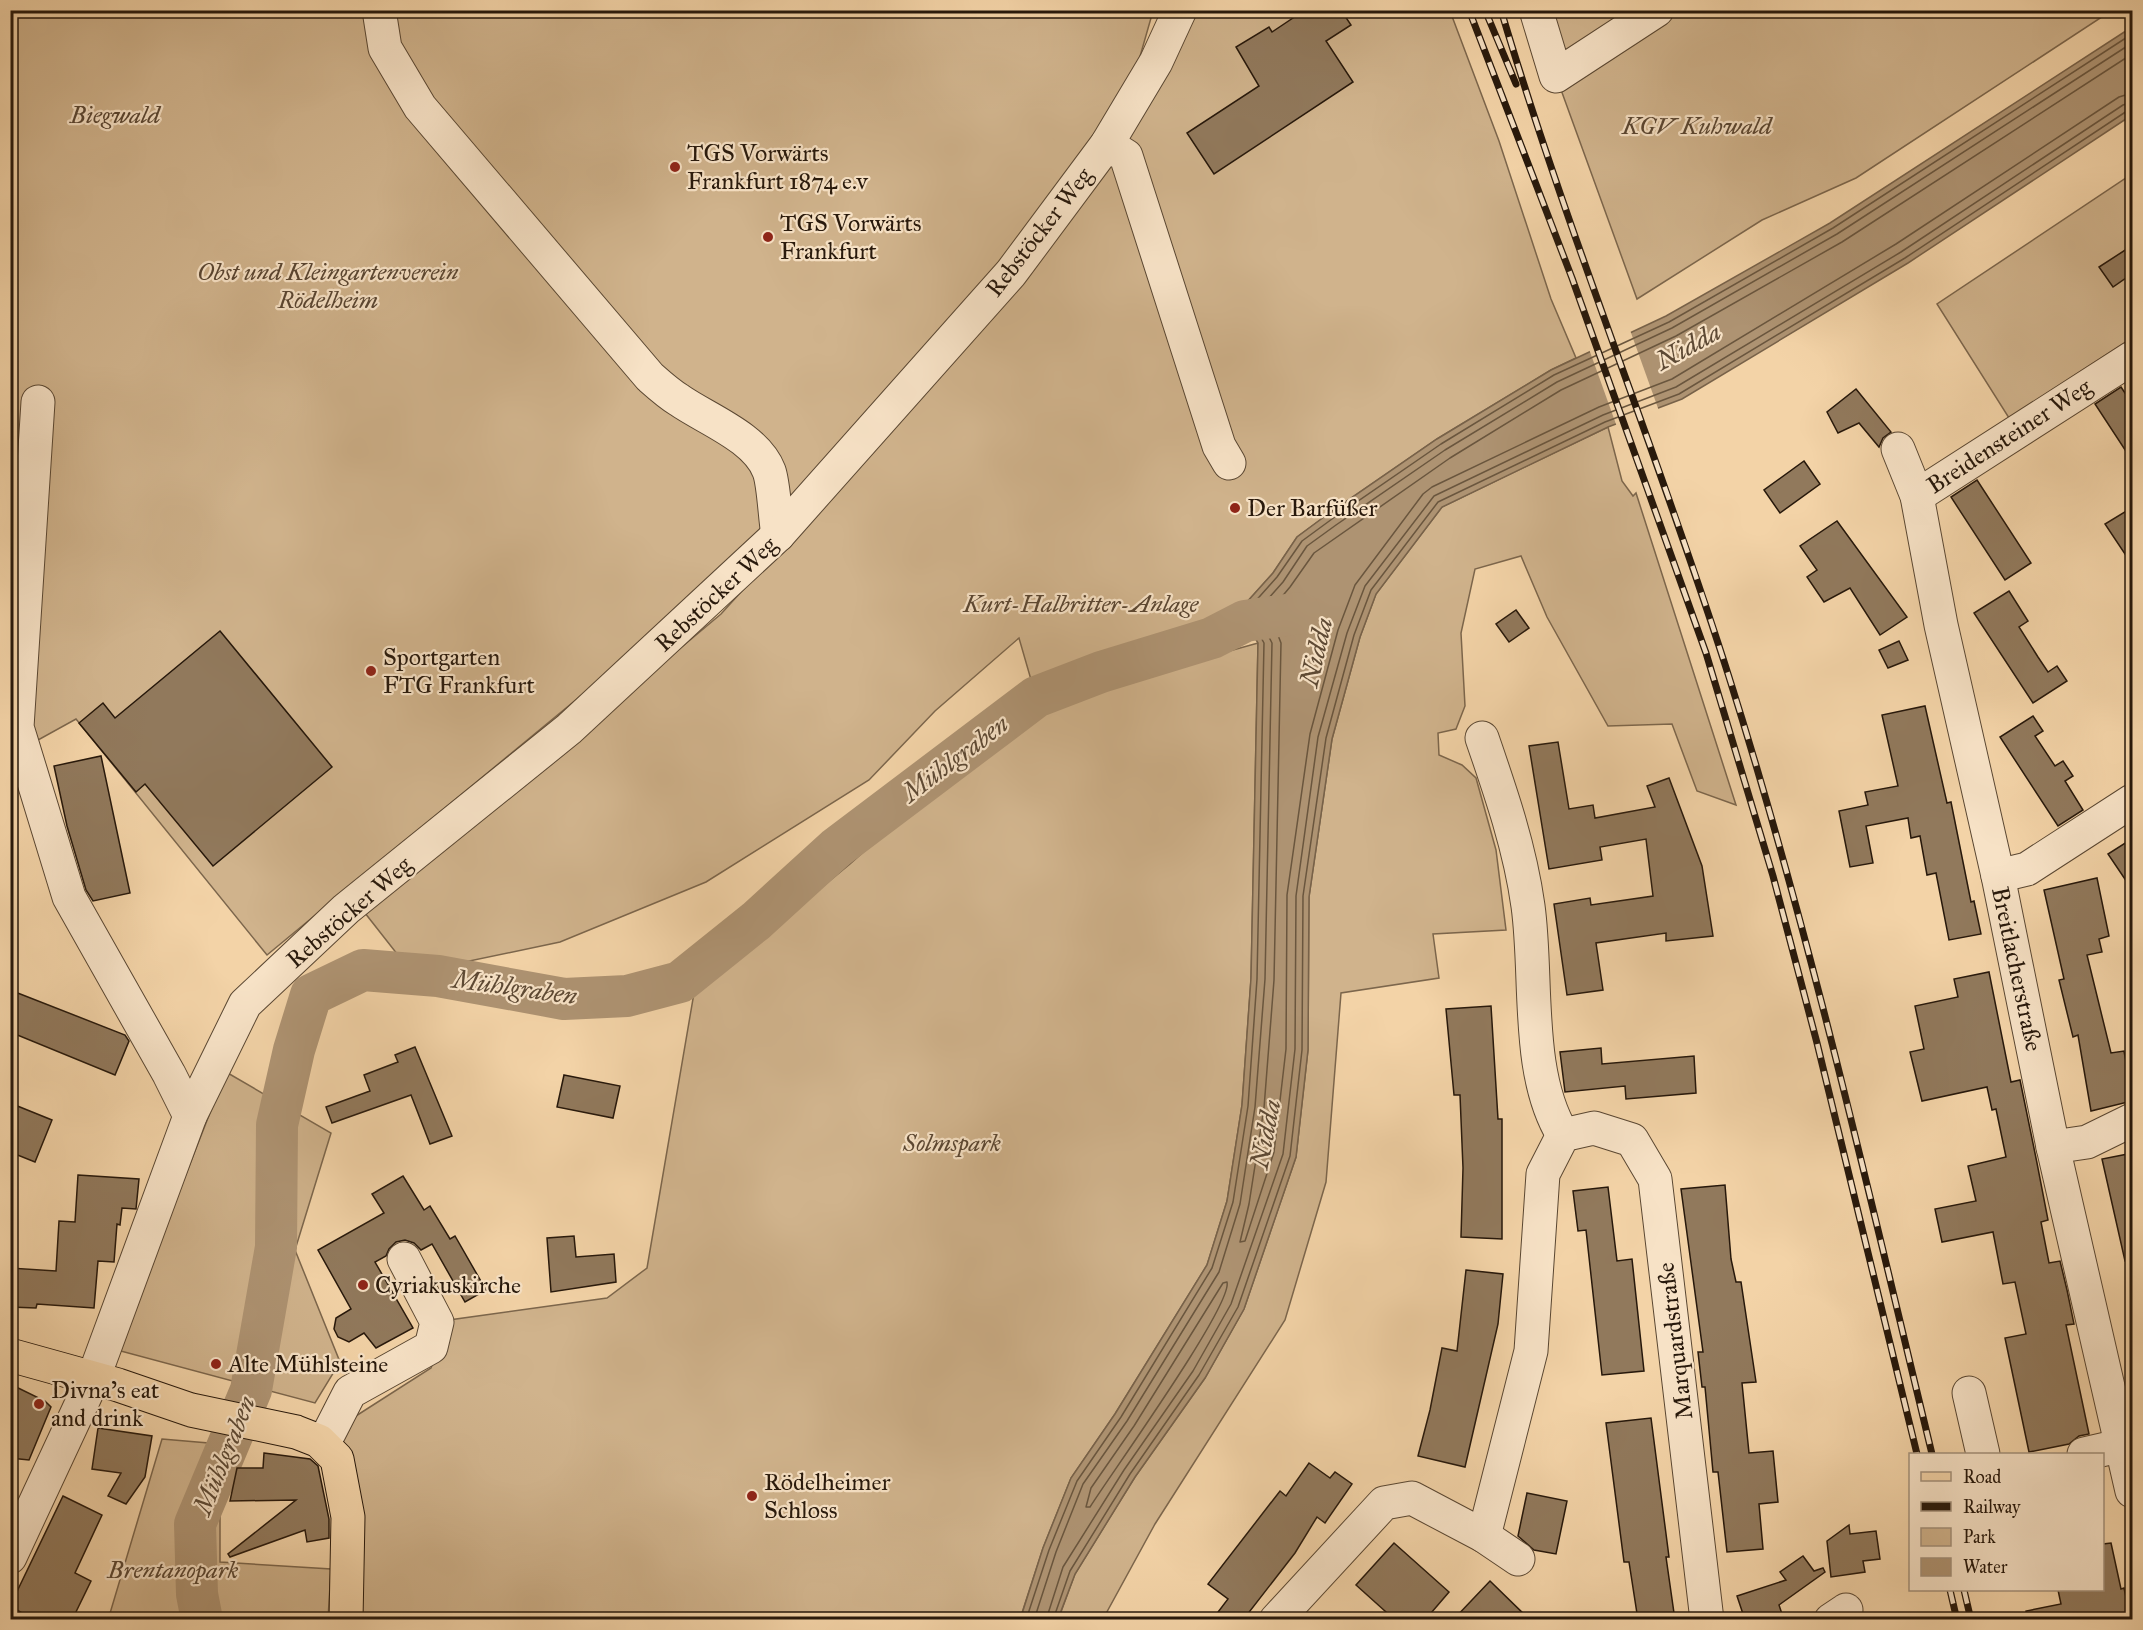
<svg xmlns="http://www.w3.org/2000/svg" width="2143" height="1630" font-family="'IM FELL Great Primer',serif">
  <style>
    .green { fill: #d0b38c; stroke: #7c664c; stroke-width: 1.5 }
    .water { fill: #ae9372; stroke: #786249; stroke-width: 1.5 }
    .pier { fill: #f3d3a7 }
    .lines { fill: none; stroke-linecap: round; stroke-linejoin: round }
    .shore { stroke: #6a563e; stroke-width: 1.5 }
    .river { stroke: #ae9372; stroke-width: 42 }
    .building { fill: #91795c; stroke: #27180b; stroke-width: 1.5 }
    .minor-casing { stroke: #5a4732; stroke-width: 35 }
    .major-casing { stroke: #27180b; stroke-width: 35 }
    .minor { stroke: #f7e2c6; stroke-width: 33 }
    .major { stroke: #f3d3a7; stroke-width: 33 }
    .rail-casing { stroke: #27180b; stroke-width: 7 }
    .rail { stroke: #f7e2c6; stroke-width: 4.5; stroke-dasharray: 14; stroke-linecap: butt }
    .poi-dot { fill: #8f2418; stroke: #f7e2c6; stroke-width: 2 }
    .labels { text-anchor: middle; stroke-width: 4.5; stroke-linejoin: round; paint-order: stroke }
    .park-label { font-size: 24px; font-style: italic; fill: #5a4632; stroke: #f7e2c6 }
    .poi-label { font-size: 24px; fill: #27180b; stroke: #f7e2c6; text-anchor: start }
    .street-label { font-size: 24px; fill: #27180b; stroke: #f7e2c6 }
    .water-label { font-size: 26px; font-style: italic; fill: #5d4934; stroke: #f7e2c6 }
  </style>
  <rect width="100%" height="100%" fill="#f3d3a7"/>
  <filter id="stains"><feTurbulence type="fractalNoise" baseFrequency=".00333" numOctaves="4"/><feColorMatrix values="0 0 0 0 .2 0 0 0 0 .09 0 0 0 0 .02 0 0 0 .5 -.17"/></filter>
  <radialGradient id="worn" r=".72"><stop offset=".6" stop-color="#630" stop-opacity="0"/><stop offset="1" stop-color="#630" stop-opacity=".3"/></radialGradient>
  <g class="green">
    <polygon points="10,11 1153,11 1133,81 1062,191 766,529 669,623 267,955 76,719 11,755"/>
    <polygon points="1174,11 1450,11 1499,141 1551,299 1576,358 1551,370 1437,439 1328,514 1297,537 1273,573 1246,603 1101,672 1036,697 1019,638 935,711 869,780 706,882 560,942 412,973 365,913 721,614 1025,279"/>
    <polygon points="1536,11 2111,11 1856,178 1762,220 1637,299 1556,76"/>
    <polygon points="2132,174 2132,338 2009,418 1937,304"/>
    <polygon points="1608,427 1622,481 1633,496 1636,493 1736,805 1697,791 1672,724 1608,726 1547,617 1521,556 1475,569 1461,633 1465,706 1456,729 1438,733 1439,755 1462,765 1476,778 1496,850 1506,930 1433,934 1439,978 1341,993 1326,1182 1285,1320 1155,1524 1103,1619 1058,1620 1075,1574 1135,1477 1205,1378 1244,1309 1296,1157 1308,1050 1309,897 1332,739 1360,637 1376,594 1442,507"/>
    <polygon points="1258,643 1251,979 1242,1105 1227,1201 1207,1265 1115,1414 1071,1478 1043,1548 1020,1619 357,1619 334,1430 431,1368 449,1320 607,1298 647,1268 694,993 850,864 1025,708"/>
    <polygon points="226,1072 331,1133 295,1250 340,1362 315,1403 117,1350"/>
    <polygon points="162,1439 220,1444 220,1562 331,1569 328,1619 108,1620"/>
  </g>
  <polygon class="water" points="2132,27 2132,115 1908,263 1682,399 1608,427 1442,507 1376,594 1360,637 1332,739 1309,897 1308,1050 1296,1157 1244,1309 1205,1378 1135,1477 1075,1574 1058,1619 1020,1620 1043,1548 1071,1478 1115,1414 1207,1265 1227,1201 1242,1105 1251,978 1258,643 1245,621 1246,603 1273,573 1297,537 1328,514 1437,439 1551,370 1666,316 1830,223"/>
  <polygon class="pier" points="1630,330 1659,411 1617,427 1589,349"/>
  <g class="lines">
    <g class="shore">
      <polyline points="2132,54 1842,242 1676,336 1561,390 1450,458 1314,553 1290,587 1269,612 1281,643 1274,980 1264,1108 1249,1204 1240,1242 1245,1241 1274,1152 1286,1049 1287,895 1310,734 1338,630 1355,585 1423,494 1432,487 1599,407 1672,379 1896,244 2119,97 2132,93"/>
      <path d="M1227,1282C1233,1305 1110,1475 1090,1507H1086L1091,1488L1134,1426L1223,1283Z"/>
      <polyline points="1026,1620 1049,1550 1077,1481 1121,1417 1212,1268 1233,1202 1248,1106 1257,979 1264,643 1251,620 1252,605 1277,577 1302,541 1332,519 1441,444 1554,375 1669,322 1833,228 2132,34"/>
      <polyline points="1034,1620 1056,1552 1083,1484 1127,1421 1219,1272 1240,1204 1255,1107 1265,979 1272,643 1259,618 1260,608 1283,582 1307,546 1336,525 1445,450 1557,382 1672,328 1837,234 2132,43"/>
      <polyline points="1046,1620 1063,1567 1124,1470 1193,1371 1231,1304 1283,1154 1295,1049 1296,896 1318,737 1347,633 1365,586 1434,496 1603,415 1676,387 1901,252 2123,105 2132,102"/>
      <polyline points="1053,1620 1070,1571 1130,1474 1199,1375 1238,1307 1290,1156 1302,1050 1303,896 1326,738 1354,635 1371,590 1438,502 1605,422 1679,394 1905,258 2127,111 2132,110"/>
    </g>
    <polyline class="river" points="202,1620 197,1594 195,1524 251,1390 276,1247 277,1125 294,1050 311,995 363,970 438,976 564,999 627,996 680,982 756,921 836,848 1036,697 1101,672 1212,638 1245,621 1300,613"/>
  </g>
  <g class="building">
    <polygon points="1305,10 1341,10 1351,25 1326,41 1353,82 1214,174 1187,133 1259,86 1236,47 1269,27 1272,32"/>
    <polygon points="2133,245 2133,273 2113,287 2099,267"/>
    <polygon points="2121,387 2133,405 2133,462 2095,404"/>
    <polygon points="1856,389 1891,432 1883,438 1879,447 1859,423 1838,433 1827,412"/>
    <polygon points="1804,461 1820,484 1780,513 1764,490"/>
    <polygon points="1977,480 2031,563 2005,580 1951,497"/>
    <polygon points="2133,507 2133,566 2105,524"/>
    <polygon points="1837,521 1907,617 1880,635 1850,588 1824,602 1807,577 1817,570 1800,546"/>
    <polygon points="2009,591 2028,621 2019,627 2038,657 2048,672 2057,666 2067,681 2033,703 1974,613"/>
    <polygon points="1516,610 1529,628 1509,642 1496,624"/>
    <polygon points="220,631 332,767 213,866 145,784 136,792 79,723 103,703 115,718"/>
    <polygon points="1899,641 1908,660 1888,668 1879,650"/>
    <polygon points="1925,706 1947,803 1951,802 1971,902 1974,901 1981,934 1949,940 1936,873 1927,875 1920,836 1911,838 1908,818 1866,826 1873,863 1850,867 1839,811 1868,805 1865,792 1898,786 1882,715"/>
    <polygon points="2033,716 2043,731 2035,736 2055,766 2063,761 2073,776 2065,781 2083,810 2058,826 2000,737"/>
    <polygon points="1558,742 1569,809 1593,805 1595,818 1655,807 1647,786 1669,778 1702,866 1713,936 1666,941 1666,933 1596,943 1603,990 1567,995 1554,904 1590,898 1591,905 1653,896 1646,839 1600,847 1602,860 1549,869 1529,746"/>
    <polygon points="101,756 130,893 93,901 86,890 67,826 54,766"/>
    <polygon points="2133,838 2133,891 2108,854"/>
    <polygon points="2097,878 2109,936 2099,939 2102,952 2087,955 2111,1053 2124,1051 2129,1078 2132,1077 2132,1101 2091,1111 2078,1035 2073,1037 2059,980 2064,979 2044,890"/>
    <polygon points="1989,972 2011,1082 2020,1080 2037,1163 2048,1220 2041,1222 2049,1263 2060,1261 2067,1290 2074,1324 2066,1325 2089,1434 2079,1436 2069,1444 2029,1452 2005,1338 2026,1334 2015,1282 2003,1284 1993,1232 1942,1242 1935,1209 1976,1201 1968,1166 2006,1157 1996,1109 1992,1110 1987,1087 1922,1101 1910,1052 1924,1049 1915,1006 1958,997 1954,979"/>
    <polygon points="10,990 125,1035 129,1041 115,1075 10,1032"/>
    <polygon points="1491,1006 1498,1119 1502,1119 1502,1239 1461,1237 1463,1168 1460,1095 1454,1095 1446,1009"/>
    <polygon points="415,1047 452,1136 430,1144 411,1095 332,1123 326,1107 370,1091 364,1075 398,1062 395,1055"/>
    <polygon points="1601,1048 1602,1064 1694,1056 1696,1093 1626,1099 1625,1086 1565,1092 1560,1052"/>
    <polygon points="564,1075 620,1086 613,1118 557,1107"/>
    <polygon points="10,1103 52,1120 35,1162 10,1152"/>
    <polygon points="2133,1153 2133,1260 2125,1261 2102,1159"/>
    <polygon points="78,1175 139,1179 136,1209 122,1208 120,1225 117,1224 114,1262 98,1261 94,1308 37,1304 36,1308 10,1307 10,1268 56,1271 59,1221 75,1222"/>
    <polygon points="403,1176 424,1210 430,1206 450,1239 455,1236 486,1290 465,1302 432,1244 421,1250 414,1243 405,1240 396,1242 389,1249 386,1256 375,1262 413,1328 376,1348 364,1333 349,1342 338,1337 334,1329 336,1318 351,1309 318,1250 384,1213 372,1194"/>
    <polygon points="1725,1185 1731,1259 1736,1282 1741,1282 1756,1382 1742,1383 1749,1453 1773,1451 1778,1502 1759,1504 1763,1549 1727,1552 1718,1472 1713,1472 1705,1387 1702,1387 1698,1352 1703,1352 1681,1189"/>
    <polygon points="1608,1187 1617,1261 1632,1259 1644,1371 1602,1375 1586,1230 1578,1231 1573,1191"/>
    <polygon points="574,1236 576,1257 614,1254 616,1282 551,1292 547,1238"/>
    <polygon points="1466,1270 1503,1274 1498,1324 1465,1467 1418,1456 1430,1410 1442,1348 1457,1351"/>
    <polygon points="10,1384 45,1401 51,1407 29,1460 10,1458"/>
    <polygon points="1651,1418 1669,1557 1666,1557 1675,1620 1638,1620 1629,1562 1624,1562 1606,1423"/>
    <polygon points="98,1428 152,1436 145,1477 126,1504 108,1496 121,1473 92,1469"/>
    <polygon points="264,1453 310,1459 318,1466 329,1519 329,1538 307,1542 305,1530 230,1557 228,1554 296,1500 230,1501 237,1468 263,1468"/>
    <polygon points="1309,1463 1330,1478 1335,1472 1352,1484 1325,1523 1317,1517 1295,1553 1243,1620 1212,1620 1228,1599 1208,1584 1280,1491 1286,1496"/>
    <polygon points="1527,1493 1567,1501 1556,1554 1534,1550 1518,1536"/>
    <polygon points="63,1496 102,1515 75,1573 91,1581 72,1620 34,1620 10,1606"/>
    <polygon points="1849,1525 1850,1534 1876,1531 1880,1559 1863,1561 1865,1572 1831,1577 1827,1541"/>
    <polygon points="1394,1543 1449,1592 1425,1620 1395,1620 1356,1585"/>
    <polygon points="2111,1543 2121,1589 2124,1588 2131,1620 2027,1620 2026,1611 2061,1604 2058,1590 2103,1590 2103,1544"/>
    <polygon points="1803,1556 1814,1571 1823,1568 1825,1572 1779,1605 1784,1620 1745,1620 1737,1596 1786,1580 1780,1572"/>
    <polygon points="1490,1581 1530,1620 1453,1620"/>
  </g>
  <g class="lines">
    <defs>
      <g id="minor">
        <path d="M379,10L385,48L420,107L650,377C659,385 669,394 679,400C706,419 756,437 769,471C774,484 775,519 778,535"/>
        <polyline points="1536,10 1556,76 1657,10"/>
        <polyline points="1107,144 1126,156 1219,446 1229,463"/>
        <polyline points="38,402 17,727 69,897 169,1074 190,1116"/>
        <polyline points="1898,449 1917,496 1941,625 1998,876 2053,1147 2132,1491"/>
        <polyline points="1917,496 2132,358"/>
        <path d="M1482,738C1501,793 1520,848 1528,906C1538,978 1525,1073 1563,1135"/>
        <polyline points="1998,876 2027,869 2132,801"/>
        <polyline points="2053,1147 2087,1142 2132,1120"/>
        <polyline points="1969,1393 1983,1454"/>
        <polyline points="319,1441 329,1433 350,1392 431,1347 437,1322 404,1259"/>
        <polyline points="2084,1454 2123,1445"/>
        <polyline points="1484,1536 1518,1559"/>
        <polyline points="10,1557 93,1379 190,1116 245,1004 346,909 569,729 778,535 1011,273 1107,144 1156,62 1180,10"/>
        <polyline points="1276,1620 1384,1503 1412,1498 1484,1536 1531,1351 1543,1174 1563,1135 1594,1128 1632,1140 1655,1179 1707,1620"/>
        <polyline points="1831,1620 1846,1610"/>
      </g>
      <polyline id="major" points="10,1355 118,1385 191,1410 296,1432 319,1441 337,1459 348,1517 346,1620"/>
    </defs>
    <use href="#minor" class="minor-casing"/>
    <use href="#major" class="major-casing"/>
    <use href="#minor" class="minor"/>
    <use href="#major" class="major"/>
    <defs>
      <g id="rail">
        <polyline points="1469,10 1572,278 1706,653 1773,876 1817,1043 1917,1454"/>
        <polyline points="1485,10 1516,84"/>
        <path d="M1501,10C1568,236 1658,453 1729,677C1810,933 1869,1194 1932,1454"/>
        <polyline points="1950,1590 1957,1620"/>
        <polyline points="1964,1590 1971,1620"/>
      </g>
    </defs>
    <use href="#rail" class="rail-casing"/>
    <use href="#rail" class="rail"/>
  </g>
  <g class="poi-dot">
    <circle cx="675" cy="167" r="6"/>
    <circle cx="768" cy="237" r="6"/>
    <circle cx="1235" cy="508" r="6"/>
    <circle cx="371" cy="671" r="6"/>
    <circle cx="363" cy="1285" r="6"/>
    <circle cx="216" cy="1364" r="6"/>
    <circle cx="39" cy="1404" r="6"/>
    <circle cx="752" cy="1496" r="6"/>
  </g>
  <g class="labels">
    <g class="park-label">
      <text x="115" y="123">Biegwald</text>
      <text x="1697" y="134">KGV Kuhwald</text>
      <text x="328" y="280">Obst und Kleingartenverein<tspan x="328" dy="28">Rödelheim</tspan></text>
      <text x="1081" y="612">Kurt-Halbritter-Anlage</text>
      <text x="952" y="1151">Solmspark</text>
      <text x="173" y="1578">Brentanopark</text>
    </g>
    <g class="poi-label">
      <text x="687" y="161">TGS Vorwärts<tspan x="687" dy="28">Frankfurt 1874 e.v</tspan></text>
      <text x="780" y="231">TGS Vorwärts<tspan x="780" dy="28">Frankfurt</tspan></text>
      <text x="1247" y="516">Der Barfüßer</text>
      <text x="383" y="665">Sportgarten<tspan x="383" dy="28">FTG Frankfurt</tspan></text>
      <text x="375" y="1293">Cyriakuskirche</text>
      <text x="228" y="1372">Alte Mühlsteine</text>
      <text x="51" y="1398">Divna's eat<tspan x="51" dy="28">and drink</tspan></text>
      <text x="764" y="1490">Rödelheimer<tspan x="764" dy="28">Schloss</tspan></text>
    </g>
    <g class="street-label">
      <text transform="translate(1039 232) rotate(-52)" y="8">Rebstöcker Weg</text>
      <text transform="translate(2009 436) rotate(-33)" y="8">Breidensteiner Weg</text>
      <text transform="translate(716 594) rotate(-43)" y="8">Rebstöcker Weg</text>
      <text transform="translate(349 912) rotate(-41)" y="8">Rebstöcker Weg</text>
      <text transform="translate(2017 969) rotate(78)" y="8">Breitlacherstraße</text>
      <text transform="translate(1675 1341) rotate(-97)" y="8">Marquardstraße</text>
    </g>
    <g class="water-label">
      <text transform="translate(1688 346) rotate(-29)" y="9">Nidda</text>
      <text transform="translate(1316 652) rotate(-77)" y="9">Nidda</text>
      <text transform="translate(955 758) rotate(-37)" y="9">Mühlgraben</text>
      <text transform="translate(515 987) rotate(8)" y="9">Mühlgraben</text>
      <text transform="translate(1265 1134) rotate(-79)" y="9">Nidda</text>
      <text transform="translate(224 1455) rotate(-68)" y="9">Mühlgraben</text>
    </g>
  </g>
  <rect width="2143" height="1630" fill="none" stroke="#f3d3a7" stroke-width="36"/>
  <rect x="12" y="12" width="2119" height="1606" fill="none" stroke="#27180b" stroke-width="3"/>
  <rect x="18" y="18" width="2107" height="1594" fill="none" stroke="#27180b" stroke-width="1.5"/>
  <rect x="1909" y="1453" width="195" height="138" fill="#f7e2c6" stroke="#a4917b" stroke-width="1.5"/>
  <rect x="1921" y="1472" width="30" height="9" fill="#f3d3a7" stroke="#a4917b" stroke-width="1.5"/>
  <text x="1963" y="1483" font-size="18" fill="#27180b">Road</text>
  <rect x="1921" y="1502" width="30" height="9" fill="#27180b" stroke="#a4917b" stroke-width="1.5"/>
  <text x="1963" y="1513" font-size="18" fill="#27180b">Railway</text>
  <rect x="1921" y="1528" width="30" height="18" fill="#d0b38c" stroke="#a4917b" stroke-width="1.5"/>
  <text x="1963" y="1543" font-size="18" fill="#27180b">Park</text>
  <rect x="1921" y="1558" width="30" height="18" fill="#ae9372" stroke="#a4917b" stroke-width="1.5"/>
  <text x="1963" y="1573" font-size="18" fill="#27180b">Water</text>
  <rect width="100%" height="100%" filter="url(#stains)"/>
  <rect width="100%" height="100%" fill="url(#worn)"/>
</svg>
